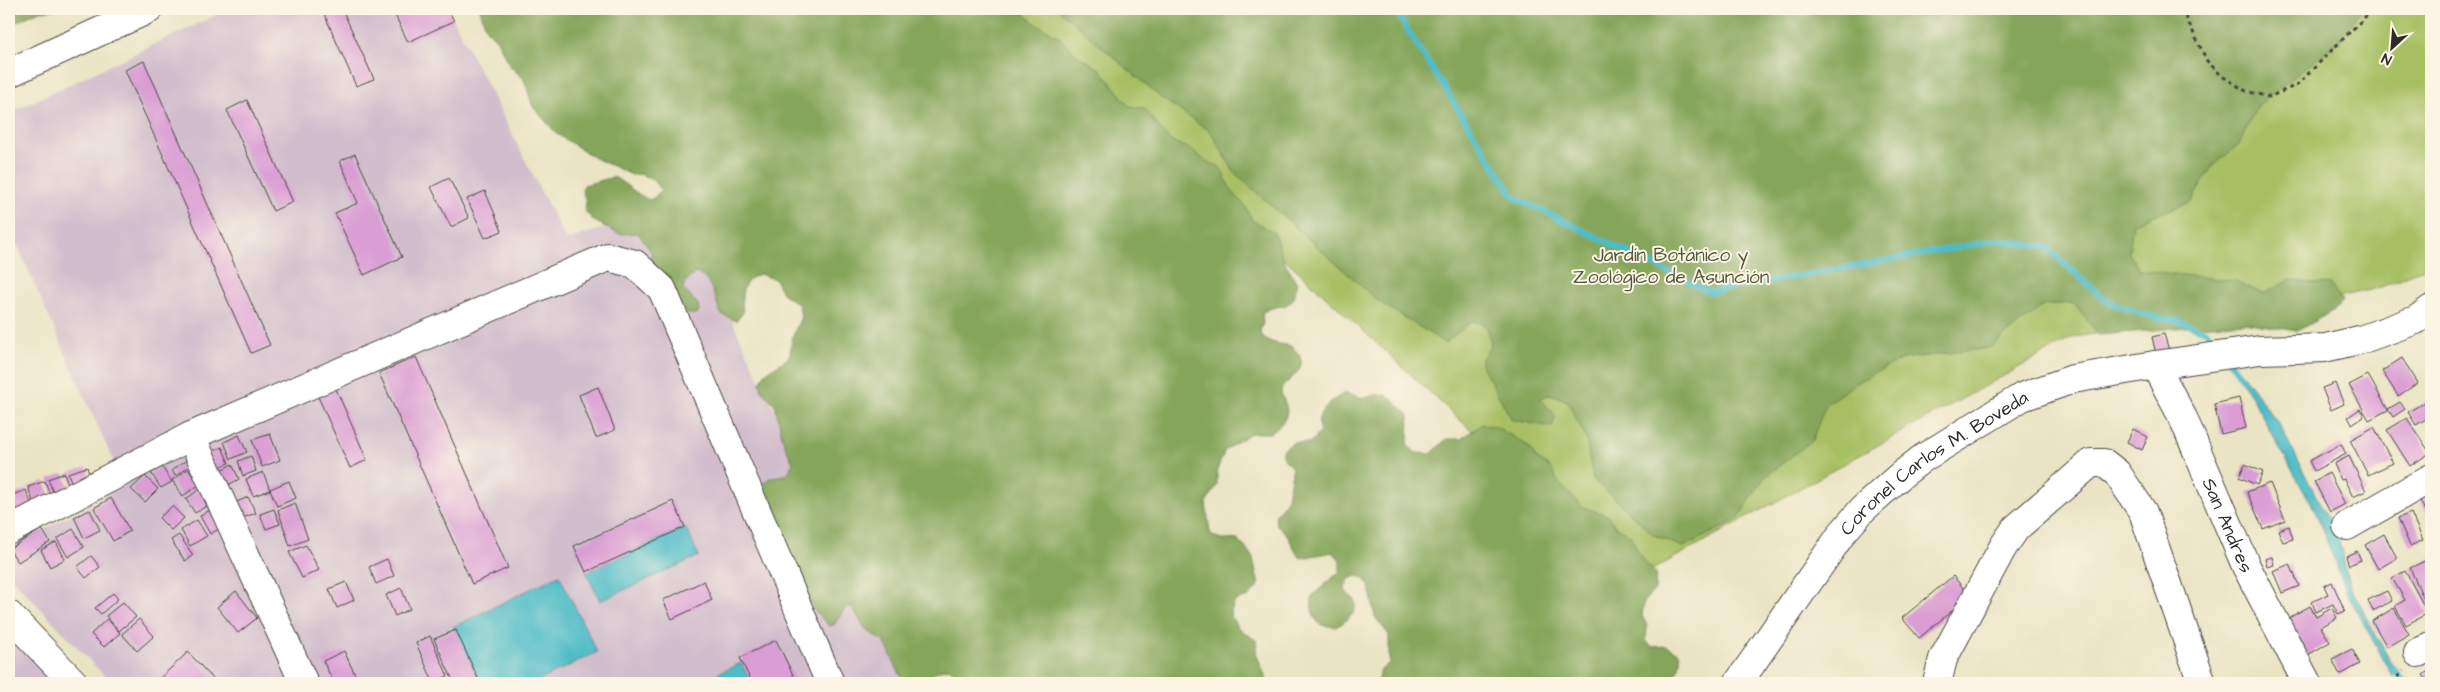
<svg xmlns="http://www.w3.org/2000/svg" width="2440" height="692" font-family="'Architects Daughter',sans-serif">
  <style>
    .industrial { fill: #d1bdcc }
    .green { fill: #a7bf64; stroke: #697548 }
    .forest { fill: #85a65a; stroke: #586842 }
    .water { fill: #4ebcc7; stroke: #3c7479 }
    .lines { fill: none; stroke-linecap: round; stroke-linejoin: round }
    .stream { stroke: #4ebcc7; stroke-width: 6 }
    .building { fill: #da9ed4 }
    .minor-casing { stroke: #484742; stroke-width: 30 }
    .path { stroke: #484742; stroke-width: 3; stroke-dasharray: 4 4; stroke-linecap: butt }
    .minor { stroke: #fff; stroke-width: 28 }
    .labels { text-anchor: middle; stroke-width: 4; stroke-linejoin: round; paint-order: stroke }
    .park-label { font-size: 19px; fill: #50573c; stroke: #fcf5e5 }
    .street-label { font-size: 19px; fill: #2b2b2b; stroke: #fcf5e5 }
  </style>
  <rect width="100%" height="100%" fill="#fcf5e5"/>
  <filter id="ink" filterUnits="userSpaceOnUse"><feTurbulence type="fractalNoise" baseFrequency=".02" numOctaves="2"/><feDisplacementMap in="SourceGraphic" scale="10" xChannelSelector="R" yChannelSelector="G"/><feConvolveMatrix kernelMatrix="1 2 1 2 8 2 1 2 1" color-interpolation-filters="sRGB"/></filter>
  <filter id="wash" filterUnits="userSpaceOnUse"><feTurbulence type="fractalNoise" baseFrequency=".0096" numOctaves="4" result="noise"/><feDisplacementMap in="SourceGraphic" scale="20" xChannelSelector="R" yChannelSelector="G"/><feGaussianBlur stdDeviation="1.12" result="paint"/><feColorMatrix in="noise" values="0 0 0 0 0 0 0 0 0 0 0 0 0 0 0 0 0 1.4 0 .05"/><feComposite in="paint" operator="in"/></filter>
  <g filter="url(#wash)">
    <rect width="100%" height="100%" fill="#eae4c4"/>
    <g class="industrial">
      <polygon points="229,9 448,9 566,240 677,205 904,683 111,683 9,575 9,549 124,485 9,227 9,113"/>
      <polygon points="9,634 57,683 9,683"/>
    </g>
    <polygon class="green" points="1013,9 2431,9 2431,265 2379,288 2303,305 2074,337 1634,580"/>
    <g class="forest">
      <polygon points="9,9 60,9 40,11 9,25"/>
      <path d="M480,9H1019L1035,23L1058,36L1077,55L1100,69L1129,106L1144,108L1169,140L1188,148L1206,161L1220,167L1231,190L1245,206L1252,220L1274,233L1284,261L1297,283C1293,316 1279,300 1262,313L1263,323L1260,331C1265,344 1279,343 1291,346C1319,369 1281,381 1281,391C1281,395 1284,399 1285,403C1291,417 1281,424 1272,433H1251L1225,450L1217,470V485L1206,503L1210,532L1213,536L1222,539L1238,540L1252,555L1259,585L1249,597L1235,601L1230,615L1238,628L1257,641L1256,653L1268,683H960L958,674L949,668C937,670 931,673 925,683H904L884,641L866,630L852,607H846L834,625L829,626L814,610L784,541L780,519L761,487C766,476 777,476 787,475L793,463L783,440L775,405L762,390L760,383L765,373L787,359L790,354L792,338L801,317L799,305L782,293L775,279L759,274C740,282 741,295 743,313L736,321L721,314C714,299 713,278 695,273L685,282L683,289L698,304L699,312L695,314H687L651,262L652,253L638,233L619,234L594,221L585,211L586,201L582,190L584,185L614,177C626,184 635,193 649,200L654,198L661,190L653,180L640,174L632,175L595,158L557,134L533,107L524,79L510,66L497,40L486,29Z"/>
      <polygon points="1058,9 2361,9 2340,40 2257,106 2239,144 2211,168 2191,202 2133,223 2129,253 2139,270 2236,281 2263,294 2290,280 2331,285 2342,301 2336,309 2297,331 2244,322 2099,335 2074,303 2044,305 1989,348 1902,359 1859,381 1826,404 1812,440 1764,478 1737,520 1683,547 1654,535 1593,479 1586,439 1568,401 1551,394 1539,399 1556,415 1552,427 1512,420 1480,362 1491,345 1487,326 1472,321 1445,343 1378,301 1234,172 1211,132 1160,97"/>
      <path d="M1345,393L1364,398L1376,395H1387L1409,415L1408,446L1416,453L1431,454L1446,439H1461L1482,424L1497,427L1528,446L1536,458L1551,468L1558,482L1583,507L1607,515L1616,527L1630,535L1642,559L1656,574L1655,590L1644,601L1642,616L1647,625L1646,640L1651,647L1666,646L1679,652C1683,664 1676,677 1667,683H1376L1381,670L1389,663V635L1375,617L1369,585L1362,577C1352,575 1347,579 1345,589C1347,594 1349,595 1353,598C1363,610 1345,622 1336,627L1321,625C1312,618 1310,605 1313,595L1340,571V560L1333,552L1301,558L1297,554L1287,535L1276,524L1275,519L1276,514L1286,502L1292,473V468L1282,456V451L1294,442L1309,443L1320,432C1313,413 1330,401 1345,393Z"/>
    </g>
    <g class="water">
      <polygon points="2241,372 2280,426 2339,540 2349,584 2390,661 2398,671 2393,677 2346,591 2316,513 2252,398 2236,373"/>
      <polygon points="685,527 699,556 600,601 586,572"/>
      <polygon points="559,575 597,652 534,683 481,683 453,627"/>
      <polygon points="741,663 751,683 709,683 707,679"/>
    </g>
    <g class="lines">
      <g class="stream">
        <polyline points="1394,9 1514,197 1710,292 1998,240 2046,247 2105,300 2145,315 2178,321 2206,331 2220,349"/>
        <polyline points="2229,361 2243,379"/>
        <polyline points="2391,667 2405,683"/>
      </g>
    </g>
    <g id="blocks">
      <g class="building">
        <polygon points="322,9 342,9 374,79 356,86"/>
        <polygon points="392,9 448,9 454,21 408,42"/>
        <polygon points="144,61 270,345 251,353 125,70"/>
        <polygon points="247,100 293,202 273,211 227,110"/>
        <polygon points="355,154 402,257 364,275 335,213 358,203 340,161"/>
        <polygon points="449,178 469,218 451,227 431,187"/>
        <polygon points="485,191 502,231 485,238 467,199"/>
        <polygon points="2164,334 2169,350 2156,354 2152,337"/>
        <polygon points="416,357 508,568 472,584 379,373"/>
        <polygon points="2402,358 2418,383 2398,396 2382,371"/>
        <polygon points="2368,375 2388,410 2369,420 2349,385"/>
        <polygon points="333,382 367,460 350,468 315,390"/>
        <polygon points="2335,383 2344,404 2331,410 2322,388"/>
        <polygon points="598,387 615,430 596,438 579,395"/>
        <polygon points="2239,398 2246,428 2221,434 2214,404"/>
        <polygon points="2428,400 2431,406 2431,416 2416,425 2408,412"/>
        <polygon points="2400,402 2405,409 2393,417 2388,409"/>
        <polygon points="2360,409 2364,416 2352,424 2348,417"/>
        <polygon points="2407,418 2430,453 2410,466 2387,430"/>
        <polygon points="2374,427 2393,463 2368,475 2350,440"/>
        <polygon points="2133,429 2148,437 2142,450 2127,442"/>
        <polygon points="270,434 280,460 262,467 252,440"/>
        <polygon points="239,435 247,452 231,459 224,442"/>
        <polygon points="2341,444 2346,454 2314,471 2309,461"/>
        <polygon points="222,447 229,463 215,469 208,453"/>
        <polygon points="193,456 197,461 175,476 172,470"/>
        <polygon points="251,456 256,471 243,476 238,461"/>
        <polygon points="2349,456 2366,491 2353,497 2344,479 2341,480 2334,464"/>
        <polygon points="232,464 239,479 223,488 215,473"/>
        <polygon points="2245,464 2263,472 2257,485 2239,477"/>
        <polygon points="87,467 92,484 74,490 68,473"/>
        <polygon points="162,467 172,482 161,488 151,473"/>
        <polygon points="188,469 199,485 183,496 172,480"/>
        <polygon points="263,472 270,490 253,496 246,479"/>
        <polygon points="64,473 71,491 55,497 48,479"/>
        <polygon points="2329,473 2345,504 2330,512 2314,481"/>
        <polygon points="145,476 158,489 145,502 131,489"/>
        <polygon points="45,481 51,499 34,505 28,487"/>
        <polygon points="289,481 296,498 277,506 270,489"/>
        <polygon points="2270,483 2285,520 2263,529 2247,492"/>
        <polygon points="200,489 210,504 195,513 186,499"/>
        <polygon points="26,490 33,509 14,515 9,496"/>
        <polygon points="2431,495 2431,522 2420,501"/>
        <polygon points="248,497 256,513 237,520 230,505"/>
        <polygon points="111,498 130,531 113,541 94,508"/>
        <polygon points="673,501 685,527 586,572 574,546"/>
        <polygon points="295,503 308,539 290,546 278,510"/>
        <polygon points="172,506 184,518 171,530 159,518"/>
        <polygon points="215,507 226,525 210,534 200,516"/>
        <polygon points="274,509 280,524 266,529 260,514"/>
        <polygon points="90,510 100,530 84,538 74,517"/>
        <polygon points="2411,513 2423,540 2410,546 2398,518"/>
        <polygon points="197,520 207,536 190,546 181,530"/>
        <polygon points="2289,526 2293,539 2283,542 2278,530"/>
        <polygon points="42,529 50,542 18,562 9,549"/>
        <polygon points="73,529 84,547 68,557 57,539"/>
        <polygon points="2384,534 2397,558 2378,569 2365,545"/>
        <polygon points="179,535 193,555 185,561 171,540"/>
        <polygon points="56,542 65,559 50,567 41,550"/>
        <polygon points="306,545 319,570 302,578 289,552"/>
        <polygon points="2357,551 2361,560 2349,565 2346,556"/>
        <polygon points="91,556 100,567 86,578 77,567"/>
        <polygon points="2272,557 2274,565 2267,567 2265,559"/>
        <polygon points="2431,558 2431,615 2410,568"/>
        <polygon points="387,559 394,576 376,584 369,567"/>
        <polygon points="2290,564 2299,586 2282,593 2273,571"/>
        <polygon points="2405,571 2428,613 2406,625 2395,606 2405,600 2392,578"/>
        <polygon points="1953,576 1970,596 1919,638 1902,618"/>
        <polygon points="704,581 712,600 672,619 663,600"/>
        <polygon points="346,582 354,600 337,608 329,589"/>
        <polygon points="2332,582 2345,611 2338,614 2333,604 2316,612 2312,602 2328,594 2324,586"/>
        <polygon points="401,588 410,609 395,616 386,595"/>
        <polygon points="236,591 257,618 238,633 217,607"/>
        <polygon points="2387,591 2392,601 2373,611 2368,600"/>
        <polygon points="113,593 118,599 101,614 95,608"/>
        <polygon points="123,602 136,617 119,631 106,616"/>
        <polygon points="2310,606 2316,617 2332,608 2337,618 2321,627 2330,642 2306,656 2285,620"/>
        <polygon points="2394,608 2409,634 2387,647 2372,621"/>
        <polygon points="107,619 120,633 104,647 91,634"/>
        <polygon points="139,619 154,636 137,651 122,634"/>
        <polygon points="456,630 480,683 454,683 434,639"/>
        <polygon points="430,636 448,676 433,682 416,643"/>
        <polygon points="776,640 797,683 752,683 740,658"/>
        <polygon points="2352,649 2360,664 2340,675 2332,659"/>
        <polygon points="344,651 359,683 334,683 323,661"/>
        <polygon points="188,652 217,683 155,683"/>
        <polygon points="2431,669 2431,683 2429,683 2423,675"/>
      </g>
    </g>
  </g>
  <g filter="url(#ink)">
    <use href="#blocks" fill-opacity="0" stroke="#484742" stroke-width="1"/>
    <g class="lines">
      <defs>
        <g id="minor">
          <polyline points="9,73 149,9"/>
          <path id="s1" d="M2155,365L2183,418L2246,566L2307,683"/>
          <polyline points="191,436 304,683"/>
          <polyline points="2347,526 2431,478"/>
          <polyline points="9,530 191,436 608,257 635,264 662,289 830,683"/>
          <polyline points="9,615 74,683"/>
          <polyline points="2418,653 2431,646"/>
          <path id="s2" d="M1738,683L1843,532L1863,509L1900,476L1923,458L2022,397L2073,379L2155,365L2260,350L2325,348L2363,339L2416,320L2431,309"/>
          <polyline points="1937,683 1943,659 2003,547 2016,528 2091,463 2104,463 2117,473 2143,512 2202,683"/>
        </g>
      </defs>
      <use href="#minor" class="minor-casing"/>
      <g class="path">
        <polyline points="2182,9 2207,61 2222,76 2246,91 2269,97 2297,85 2373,9"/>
        <polyline points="2392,683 2403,671"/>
      </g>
      <use href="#minor" class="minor"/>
    </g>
  </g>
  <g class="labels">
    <g class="park-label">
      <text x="1671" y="261">Jardín Botánico y<tspan x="1671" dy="22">Zoológico de Asunción</tspan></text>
    </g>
    <g class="street-label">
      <text dy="7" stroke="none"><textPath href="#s2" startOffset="299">Coronel Carlos M. Boveda</textPath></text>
      <text dy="7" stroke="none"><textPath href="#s1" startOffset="176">San Andres</textPath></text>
    </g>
  </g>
  <rect width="2440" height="692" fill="none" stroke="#fcf5e5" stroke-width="30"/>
  <g transform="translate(2392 48) rotate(206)" stroke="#fcf5e5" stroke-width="4" paint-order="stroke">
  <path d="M0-4L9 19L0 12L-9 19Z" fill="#2b2b2b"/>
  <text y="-8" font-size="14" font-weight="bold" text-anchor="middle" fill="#2b2b2b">N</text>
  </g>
</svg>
